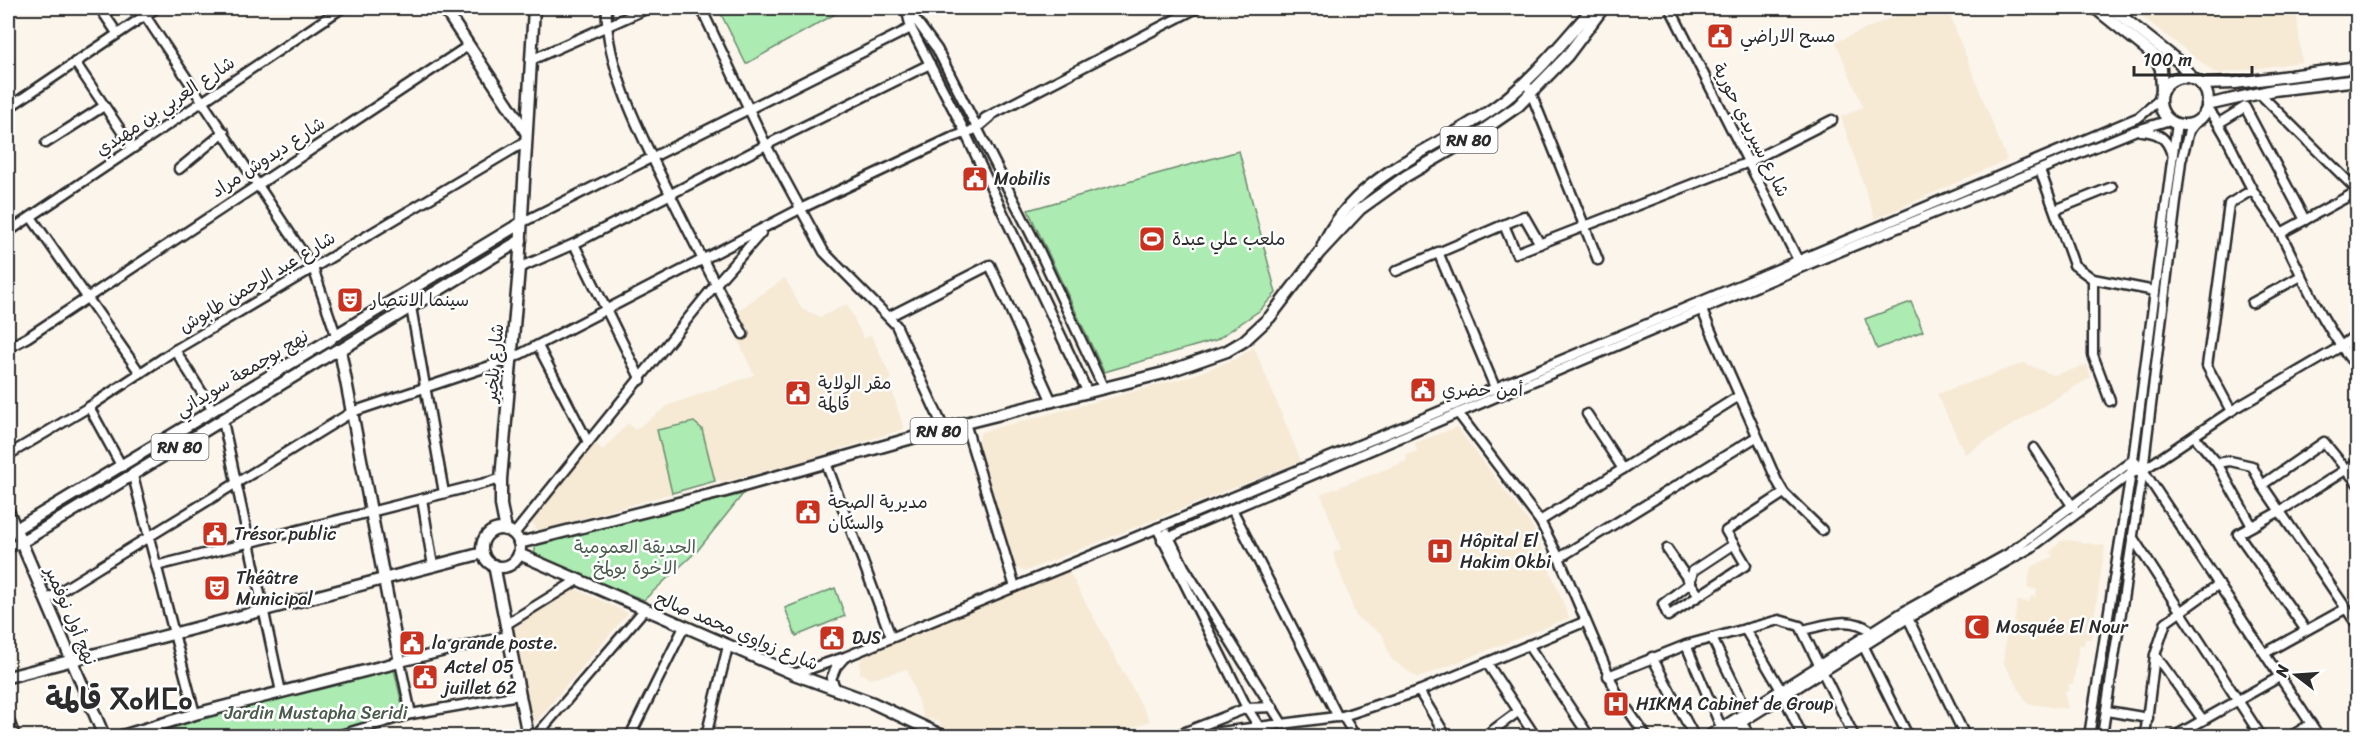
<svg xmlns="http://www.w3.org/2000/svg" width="2365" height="744" font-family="Sriracha,'Playpen Sans Arabic','Noto Sans Tifinagh',sans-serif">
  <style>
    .built { fill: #f6ead5 }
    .green { fill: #acebb2; stroke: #6c8b6e; stroke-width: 1.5 }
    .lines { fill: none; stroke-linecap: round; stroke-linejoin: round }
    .minor-casing { stroke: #2b2b2b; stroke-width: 13 }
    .major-casing { stroke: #2b2b2b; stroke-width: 15 }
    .minor { stroke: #fff; stroke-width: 8 }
    .major { stroke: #fff; stroke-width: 10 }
    .labels { text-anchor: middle; stroke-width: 5; stroke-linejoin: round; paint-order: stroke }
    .shield { fill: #fff; stroke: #6b6b6b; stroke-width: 1.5 }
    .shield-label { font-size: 16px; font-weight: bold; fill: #2b2b2b }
    .poi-label { font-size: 18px; fill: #2b2b2b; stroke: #fff; text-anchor: start }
    .street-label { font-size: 18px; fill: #2b2b2b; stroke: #fff }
    .park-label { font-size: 18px; fill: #4b5b4d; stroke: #fff }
    .town-label { font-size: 30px; font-weight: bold; fill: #2b2b2b; stroke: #fff }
  </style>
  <rect width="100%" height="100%" fill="#fbf5ec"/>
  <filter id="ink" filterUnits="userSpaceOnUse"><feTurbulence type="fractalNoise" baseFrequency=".0167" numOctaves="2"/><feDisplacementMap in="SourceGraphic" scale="12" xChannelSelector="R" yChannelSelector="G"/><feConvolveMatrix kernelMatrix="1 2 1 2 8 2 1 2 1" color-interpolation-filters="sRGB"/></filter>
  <g filter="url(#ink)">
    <g class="built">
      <polygon points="1914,8 1947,8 2007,160 1875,219 1841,117 1863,107 1836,42"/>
      <polygon points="2131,8 2296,8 2302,62 2221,73 2214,72"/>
      <polygon points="785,278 802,309 821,317 847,304 864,339 871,335 892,379 889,381 904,429 786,466 723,482 719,480 538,531 529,518 594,442 603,450 628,423 635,430 669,405 754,375 736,336 747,332 736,312"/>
      <polygon points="1254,347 1301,461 1026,571 1016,568 978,442 981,432 1188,377 1238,358"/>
      <polygon points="2024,363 2054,375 2087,365 2091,377 1965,454 1937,394"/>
      <polygon points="1457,427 1534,529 1569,618 1418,678 1391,659 1382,634 1356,617 1333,553 1341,549 1321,494 1407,461 1406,455 1417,451 1415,443"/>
      <polygon points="2069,540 2105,546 2091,639 2085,639 2084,645 2079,645 2073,684 2069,684 2068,691 2064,692 2068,709 2028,704 2003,662 2007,626 2014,626 2017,601 2029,602 2031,596 2035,597 2037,589 2027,588 2031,567 2052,557 2053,554 2049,553 2061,541"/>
      <polygon points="1068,570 1150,721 1110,736 961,736 942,728 938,720 934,722 932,718 925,722 907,669 870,679 860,673 860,662 868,652"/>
      <polygon points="571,587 628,613 533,725 528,722 510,638 513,629"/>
    </g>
    <g class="green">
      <polygon points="718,8 846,8 746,64"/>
      <polygon points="1239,151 1276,293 1259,311 1216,340 1104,372 1028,210"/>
      <polygon points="1911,302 1923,331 1877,349 1865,319"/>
      <polygon points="694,422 702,429 715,481 672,493 657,430"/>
      <polygon points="743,494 698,550 644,600 534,557 536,542"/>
      <polygon points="835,588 845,616 796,636 785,608"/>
      <polygon points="394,669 404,713 316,736 128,736"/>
    </g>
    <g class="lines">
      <defs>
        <g id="minor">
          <polyline points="100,8 117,33"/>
          <polyline points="140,8 313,268 336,335"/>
          <path d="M607,8C603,64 646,145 671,196C694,243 717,288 743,334"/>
          <polyline points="701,8 766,145 824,252 896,325 944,429"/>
          <polyline points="906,8 911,28 963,128 1088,393"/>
          <polyline points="907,8 937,49 1038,248 1104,389"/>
          <polyline points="1670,8 1799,262"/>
          <polyline points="531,60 648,8"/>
          <polyline points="75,62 132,147"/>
          <polyline points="1529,88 1598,260"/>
          <polyline points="2259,93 2358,191"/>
          <polyline points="8,108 156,8"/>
          <path d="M2207,108C2227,132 2237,162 2252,189C2261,205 2274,219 2282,236C2305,281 2324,329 2358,368"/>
          <polyline points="985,118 1197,8"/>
          <polyline points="2219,123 2245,107 2305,220"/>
          <path d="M2141,131C2157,132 2166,137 2171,152"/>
          <polyline points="46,143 104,106"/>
          <polyline points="179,169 224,132"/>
          <polyline points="2040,170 2074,265 2093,279 2155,291"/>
          <polyline points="2055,210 2112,187"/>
          <polyline points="31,217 140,373"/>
          <polyline points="521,223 911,28"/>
          <polyline points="1504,225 1516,253 1749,162 1832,120"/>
          <polyline points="8,232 342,8"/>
          <polyline points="2281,233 2358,191"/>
          <polyline points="574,244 641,380"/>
          <polyline points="1438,252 1496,390"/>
          <polyline points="519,268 574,244 766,145 930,64"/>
          <polyline points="1396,271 1524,216 1540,244"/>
          <polyline points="2093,279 2093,355 2110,401"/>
          <polyline points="2252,303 2301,276"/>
          <polyline points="1700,306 1777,481 1784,493 1822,530"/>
          <polyline points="411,307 444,493"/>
          <polyline points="890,316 990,265 1052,402"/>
          <polyline points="538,346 588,442"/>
          <polyline points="8,348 28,337 468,46"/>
          <polyline points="175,350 213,410"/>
          <polyline points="89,407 122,467"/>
          <polyline points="2231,411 2207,366 2229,204 2252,190"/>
          <polyline points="1458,413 1540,521 1559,558 1617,694 1646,736"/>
          <polyline points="1587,414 1623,469"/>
          <polyline points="223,421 281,692"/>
          <polyline points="965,423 1015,587"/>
          <polyline points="2194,436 2217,463 2252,526"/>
          <polyline points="2034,448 2073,507"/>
          <polyline points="8,455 89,407 175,350 525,142"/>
          <polyline points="826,463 891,637"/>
          <polyline points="2217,463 2230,461 2252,466 2262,485"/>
          <polyline points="133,476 195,714"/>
          <polyline points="2358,484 2324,442 2262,485 2358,626"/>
          <polyline points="422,499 433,566"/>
          <polyline points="1232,509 1338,717"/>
          <polyline points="1540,521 1739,396"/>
          <polyline points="1157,528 1247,708 1258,725"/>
          <polyline points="8,532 16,529"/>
          <polyline points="1167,533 1184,567 1283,725"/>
          <polyline points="514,534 715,285 761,233"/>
          <polyline points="2133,538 2261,736"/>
          <polyline points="1162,541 1199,523 1802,267 2134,131 2170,120"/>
          <polyline points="1734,544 1693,571 1690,583 1663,604 1668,616 1746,565 1726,531 1784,493"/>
          <polyline points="8,548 22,542"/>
          <polyline points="1667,549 1698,594"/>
          <polyline points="1559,558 1756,437"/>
          <polyline points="156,566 501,479"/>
          <polyline points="46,600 352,412 511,359 800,209 951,138 976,129 990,117"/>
          <polyline points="1908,618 1965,736"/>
          <polyline points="505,625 576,581"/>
          <polyline points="1745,629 1781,690 1802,736"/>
          <polyline points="2305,629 2238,534 2280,511 2358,462"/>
          <path d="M1803,630C1826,625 1851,615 1871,631"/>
          <polyline points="1712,638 1747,711"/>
          <polyline points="1528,645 1589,736"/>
          <polyline points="1686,645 1721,727"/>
          <polyline points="1863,645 1908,736"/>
          <polyline points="2265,653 2345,609"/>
          <polyline points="2155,655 2203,720"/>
          <polyline points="1652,657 1694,736"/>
          <polyline points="1487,663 1535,736"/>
          <polyline points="794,674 845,657 1405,426 2139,117 2160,99"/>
          <polyline points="1608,676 1686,645 1779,620 1800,626 1854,736"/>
          <polyline points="837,691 831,679 836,667 843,659"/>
          <polyline points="1419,691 1446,736"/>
          <polyline points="2107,711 2148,718"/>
          <polyline points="411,714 400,662 507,636"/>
          <polyline points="1343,716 1355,736"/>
          <polyline points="8,718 15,736"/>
          <polyline points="1739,719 1750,736"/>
          <polyline points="337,736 411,714 519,695"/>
          <polyline points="536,736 644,610"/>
          <polyline points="630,736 684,627"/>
          <polyline points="706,736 728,646"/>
          <polyline points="1175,736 1247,708 1273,707"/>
          <polyline points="1190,736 1343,716 1419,691 1584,622"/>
          <polyline points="1485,736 1519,711"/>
          <polyline points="1708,736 1903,612 2008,554 2133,460 2143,470 2319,736"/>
          <polyline points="1720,736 1908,618 2032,547 2131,473 2143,470 2231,411 2340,347 2358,333"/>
          <polyline points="2089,736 2133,460 2177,123"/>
          <polyline points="2102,736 2143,470 2181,161 2189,131 2197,121"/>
          <polyline points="2145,736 2155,655 2166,622 2219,584"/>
          <polyline points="2175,736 2281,676"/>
          <polyline points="2291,736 2311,724"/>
        </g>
        <g id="major">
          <polyline points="444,8 526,132"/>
          <polyline points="2095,8 2155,56 2161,69 2162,91"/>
          <polyline points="2111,8 2179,62 2193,79"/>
          <circle cx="2184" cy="101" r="24"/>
          <polyline points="2201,84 2235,83 2358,67"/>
          <polyline points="2207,105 2274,90 2358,80"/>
          <path d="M1323,245C1356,172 1438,150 1498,105C1534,79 1563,41 1593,8"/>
          <polyline points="336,335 521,223"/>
          <polyline points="342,349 521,240"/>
          <polyline points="8,511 104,736"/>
          <polyline points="16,529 331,339"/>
          <circle cx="501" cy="548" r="19"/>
          <polyline points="506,530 501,505 501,479 519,268 534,8"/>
          <polyline points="22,542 337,350"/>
          <polyline points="519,543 722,492 965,423 1164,373 1227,351 1244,341 1270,317 1319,253 1360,209 1406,176 1473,137 1518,106 1567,56 1603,8"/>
          <polyline points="519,554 794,674 873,703 943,736"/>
          <polyline points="494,565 528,736"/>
          <polyline points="8,677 483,553"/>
          <polyline points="122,736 195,714 400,662 340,350"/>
        </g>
      </defs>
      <use href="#minor" class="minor-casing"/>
      <use href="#major" class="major-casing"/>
      <use href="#minor" class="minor"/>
      <use href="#major" class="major"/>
    </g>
  </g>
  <defs>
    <symbol id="civic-square" viewBox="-11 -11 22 22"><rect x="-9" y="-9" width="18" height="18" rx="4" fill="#c8321e" stroke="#fff"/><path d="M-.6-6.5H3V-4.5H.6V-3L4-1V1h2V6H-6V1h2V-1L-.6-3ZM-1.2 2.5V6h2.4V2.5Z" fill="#fff"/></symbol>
    <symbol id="stadium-square" viewBox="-11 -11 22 22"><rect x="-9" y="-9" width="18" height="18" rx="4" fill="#c8321e" stroke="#fff"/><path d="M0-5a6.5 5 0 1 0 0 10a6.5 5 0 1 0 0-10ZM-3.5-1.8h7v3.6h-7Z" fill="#fff"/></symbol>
    <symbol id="theatre-square" viewBox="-11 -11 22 22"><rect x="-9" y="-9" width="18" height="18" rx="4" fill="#c8321e" stroke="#fff"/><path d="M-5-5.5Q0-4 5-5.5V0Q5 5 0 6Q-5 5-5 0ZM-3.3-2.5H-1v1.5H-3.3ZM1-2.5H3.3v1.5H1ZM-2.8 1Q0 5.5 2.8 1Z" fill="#fff"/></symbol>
    <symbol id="hospital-square" viewBox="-11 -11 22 22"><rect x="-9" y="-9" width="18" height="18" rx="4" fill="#c8321e" stroke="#fff"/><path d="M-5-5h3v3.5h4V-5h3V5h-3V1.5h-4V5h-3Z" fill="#fff"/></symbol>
    <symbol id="mosque-square" viewBox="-11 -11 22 22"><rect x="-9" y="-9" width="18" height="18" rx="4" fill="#c8321e" stroke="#fff"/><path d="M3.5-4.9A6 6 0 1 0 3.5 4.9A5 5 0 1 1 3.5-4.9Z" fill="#fff"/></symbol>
  </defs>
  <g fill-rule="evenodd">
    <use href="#civic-square" x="1705" y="21" width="30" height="30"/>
    <use href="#civic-square" x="960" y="164" width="30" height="30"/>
    <use href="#stadium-square" x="1137" y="224" width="30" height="30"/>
    <use href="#theatre-square" x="335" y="285" width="30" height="30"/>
    <use href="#civic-square" x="1408" y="375" width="30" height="30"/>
    <use href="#civic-square" x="783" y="378" width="30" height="30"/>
    <use href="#civic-square" x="793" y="497" width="30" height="30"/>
    <use href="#civic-square" x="200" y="519" width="30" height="30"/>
    <use href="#hospital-square" x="1425" y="536" width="30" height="30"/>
    <use href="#theatre-square" x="202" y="573" width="30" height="30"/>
    <use href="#mosque-square" x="1962" y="612" width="30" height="30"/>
    <use href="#civic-square" x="817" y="623" width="30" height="30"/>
    <use href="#civic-square" x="397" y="628" width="30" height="30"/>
    <use href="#civic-square" x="410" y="662" width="30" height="30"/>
    <use href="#hospital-square" x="1601" y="689" width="30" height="30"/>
  </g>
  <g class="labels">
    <g class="shield">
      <rect x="1440.5" y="127" width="57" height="26" rx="4.5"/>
      <rect x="910.5" y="418" width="57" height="26" rx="4.5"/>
      <rect x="151.5" y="434" width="57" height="26" rx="4.5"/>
    </g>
    <g class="shield-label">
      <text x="1469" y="146">RN 80</text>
      <text x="939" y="437">RN 80</text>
      <text x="180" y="453">RN 80</text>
    </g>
    <g class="poi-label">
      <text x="1740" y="42">مسح الاراضي</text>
      <text x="994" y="185">Mobilis</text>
      <text x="1172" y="245">ملعب علي عبدة</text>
      <text x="370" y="306">سينما الانتصار</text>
      <text x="818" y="389">مقر الولاية<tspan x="818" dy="21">قالمة</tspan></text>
      <text x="1442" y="396">أمن حضري</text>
      <text x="828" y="508">مديرية الصحة<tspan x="828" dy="21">والسكان</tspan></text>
      <text x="234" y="540">Trésor public</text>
      <text x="1460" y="547">Hôpital El<tspan x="1460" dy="21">Hakim Okbi</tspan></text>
      <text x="236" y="584">Théâtre<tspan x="236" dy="21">Municipal</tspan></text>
      <text x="1996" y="633">Mosquée El Nour</text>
      <text x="852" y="644">DJS</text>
      <text x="432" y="649">la grande poste.</text>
      <text x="444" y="673">Actel 05<tspan x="444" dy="21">juillet 62</tspan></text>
      <text x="1636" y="710">HIKMA Cabinet de Group</text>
    </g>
    <g class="street-label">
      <text transform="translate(165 106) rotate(-34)" y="6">شارع العربي بن مهيدي</text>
      <text transform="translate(1751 130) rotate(63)" y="6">شارع سيريدي حورية</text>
      <text transform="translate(268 157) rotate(-33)" y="6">شارع ديدوش مراد</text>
      <text transform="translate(257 282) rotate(-31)" y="6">شارع عبد الرحمن طابوش</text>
      <text transform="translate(494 363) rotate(-85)" y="6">شارع بلخير</text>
      <text transform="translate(242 373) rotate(-31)" y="6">نهج بوجمعة سويداني</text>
      <text transform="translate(71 616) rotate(67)" y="6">نهج أول نوفمبر</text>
      <text transform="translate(737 631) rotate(23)" y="6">شارع زواوي محمد صالح</text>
    </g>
    <g class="park-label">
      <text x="635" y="553">الحديقة العمومية<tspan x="635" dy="21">الاخوة بولمخ</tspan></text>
      <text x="316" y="719">Jardin Mustapha Seridi</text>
    </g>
    <g class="town-label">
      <text x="119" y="709">قالمة ⴳⴰⵍⵎⴰ</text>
    </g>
  </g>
  <rect width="2365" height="744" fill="none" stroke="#fff" stroke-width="30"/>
  <rect x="15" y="15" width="2335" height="714" fill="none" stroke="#2b2b2b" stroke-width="2" filter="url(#ink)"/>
  <g transform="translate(2296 675) rotate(287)" stroke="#ffffff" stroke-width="4.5" paint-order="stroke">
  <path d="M0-4.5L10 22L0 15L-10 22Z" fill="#2b2b2b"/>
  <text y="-9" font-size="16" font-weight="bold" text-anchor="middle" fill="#2b2b2b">N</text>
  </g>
  <path d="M2134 66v9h118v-9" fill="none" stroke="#2b2b2b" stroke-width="3"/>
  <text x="2143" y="66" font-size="18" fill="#2b2b2b" stroke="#ffffff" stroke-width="4.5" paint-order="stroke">100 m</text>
</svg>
